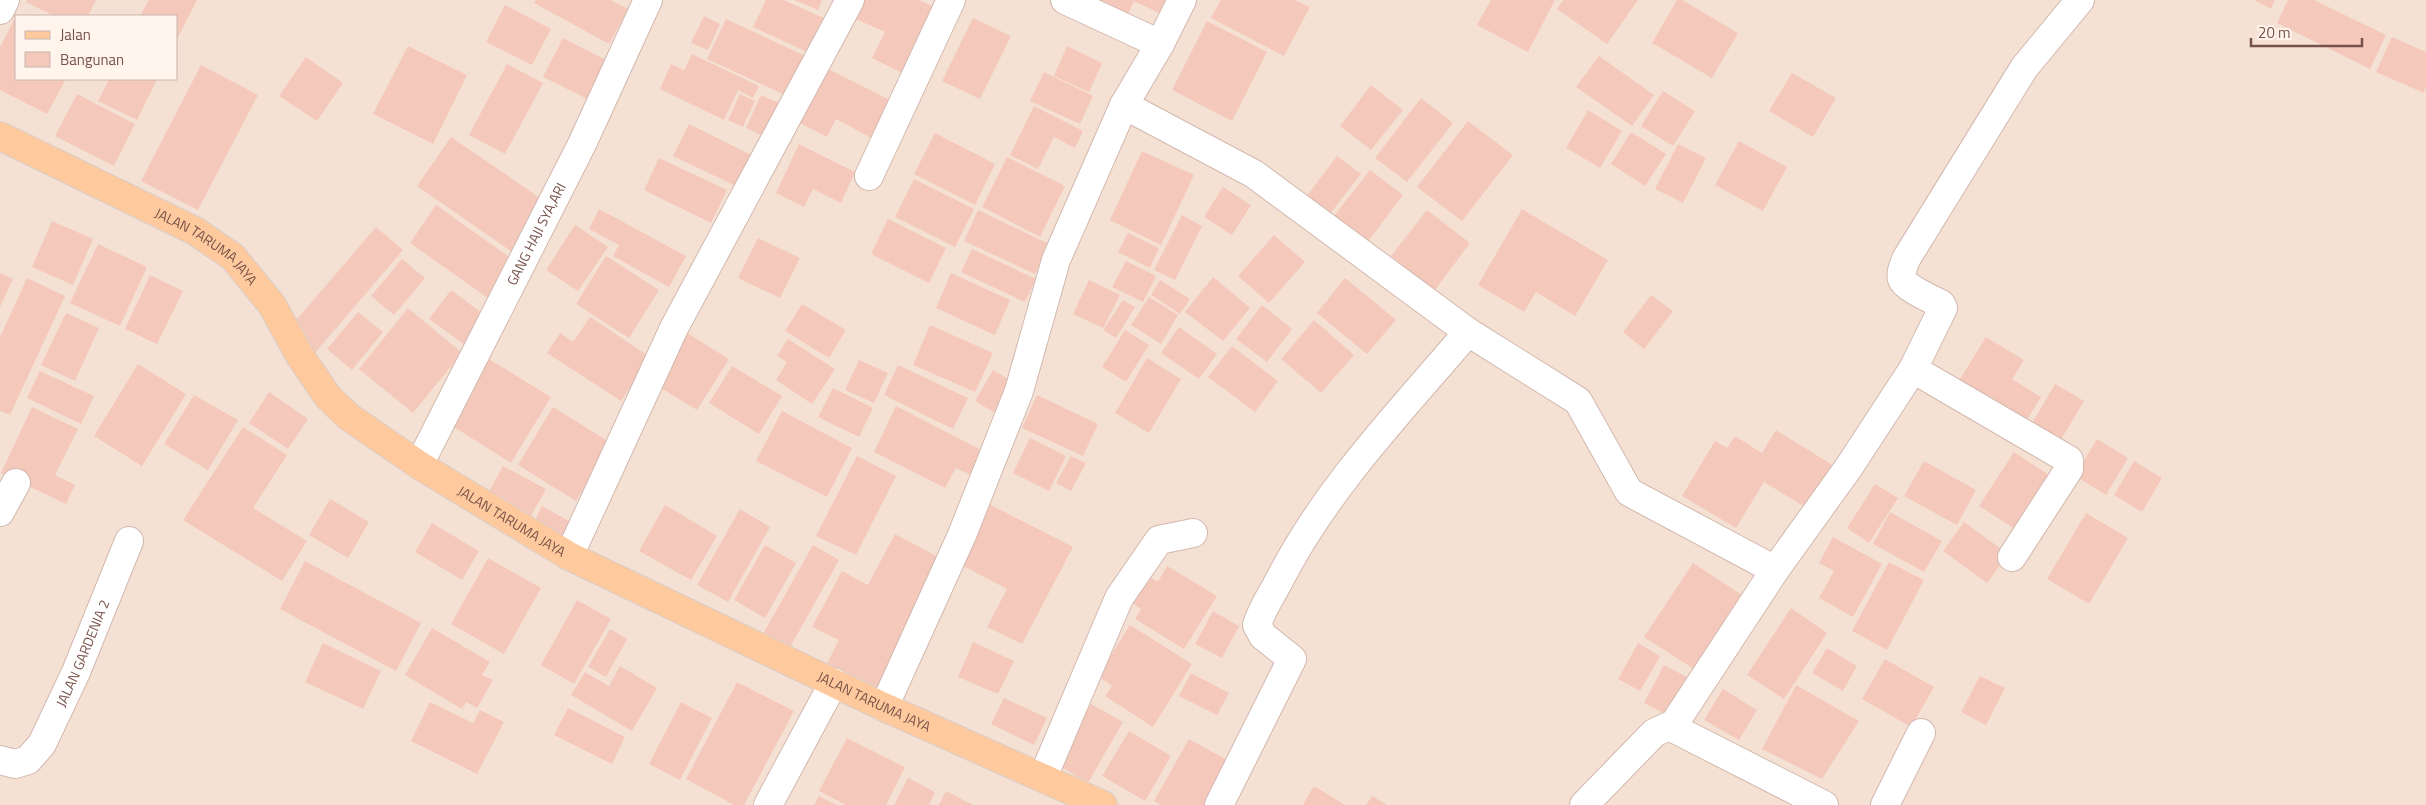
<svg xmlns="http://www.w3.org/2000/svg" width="2426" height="805" font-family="'Titillium Web',sans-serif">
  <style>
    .residential { fill: #f5e1d4; fill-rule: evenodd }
    .building { fill: #f4c9bc }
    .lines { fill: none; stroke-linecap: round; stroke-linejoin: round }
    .minor-casing { stroke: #d2b8ae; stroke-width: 30 }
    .major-casing { stroke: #d9cfcc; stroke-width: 30 }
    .minor { stroke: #fff; stroke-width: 28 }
    .major { stroke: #fdc99d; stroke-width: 28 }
    .labels { text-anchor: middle; stroke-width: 4.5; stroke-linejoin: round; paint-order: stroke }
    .street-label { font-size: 14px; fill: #785249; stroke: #fff5ed }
  </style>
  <rect width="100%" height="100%" fill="#fdf0e6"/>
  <path class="residential" d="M0,0H2426V805H0ZM16,16H176V79H16Z"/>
  <g class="building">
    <polygon points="27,0 96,0 88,16 54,16 26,2"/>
    <polygon points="149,0 197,0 176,41 176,16 140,16"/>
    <polygon points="536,0 611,0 628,9 609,44 534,3"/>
    <polygon points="766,0 784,0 832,22 816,56 753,27"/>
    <polygon points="794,0 822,0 818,10"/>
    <polygon points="865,0 919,0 941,10 908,76 872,58 885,32 856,19"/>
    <polygon points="1098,0 1178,0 1172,14 1161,9 1159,13 1134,1 1127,16 1097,2"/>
    <polygon points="1221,0 1295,0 1310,7 1284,56 1211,18"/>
    <polygon points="1491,0 1555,0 1528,52 1477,25"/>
    <polygon points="1563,0 1638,0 1607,44 1557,9"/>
    <polygon points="1677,0 1682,0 1738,33 1712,78 1652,43"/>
    <polygon points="2254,0 2275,0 2271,9"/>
    <polygon points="2288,0 2314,0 2386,35 2370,69 2277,23"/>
    <polygon points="505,5 551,29 532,65 486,42"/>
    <polygon points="704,16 720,24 708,50 691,43"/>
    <polygon points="15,18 16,79 66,79 47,114 0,90 0,47"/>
    <polygon points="973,18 1011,36 980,99 942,81"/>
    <polygon points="726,19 814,60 796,100 707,59"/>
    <polygon points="1207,21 1267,52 1232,121 1172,90"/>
    <polygon points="2392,37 2426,52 2426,87 2424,93 2376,72"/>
    <polygon points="563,38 612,63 593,102 543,77"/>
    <polygon points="408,46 467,75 433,144 373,114"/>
    <polygon points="1067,46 1102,63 1089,92 1054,76"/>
    <polygon points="692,54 759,86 753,98 738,90 724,120 660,89 671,64 684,70"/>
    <polygon points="1599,56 1654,95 1632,126 1576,87"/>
    <polygon points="306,57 343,83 317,121 279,96"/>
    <polygon points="507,64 543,83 505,154 469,135"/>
    <polygon points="201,65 258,95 198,210 141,181"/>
    <polygon points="828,69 896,103 877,141 836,119 827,137 800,123"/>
    <polygon points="1044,72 1093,96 1080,124 1030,101"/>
    <polygon points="1792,73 1836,98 1813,137 1769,111"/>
    <polygon points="109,79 157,79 137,120 98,101"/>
    <polygon points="1371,85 1403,110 1371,150 1340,126"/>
    <polygon points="1663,91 1695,111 1673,146 1641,126"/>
    <polygon points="77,94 135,124 114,166 55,136"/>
    <polygon points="740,94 755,101 743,127 728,120"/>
    <polygon points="761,95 782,104 767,138 746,128"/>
    <polygon points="1421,98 1453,123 1407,182 1375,158"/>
    <polygon points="1034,106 1083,131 1075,148 1054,137 1038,169 1010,155"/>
    <polygon points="1588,110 1622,131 1600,168 1566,148"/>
    <polygon points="1468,121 1513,155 1462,221 1417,187"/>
    <polygon points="689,124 757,158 742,189 673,156"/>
    <polygon points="1631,132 1666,154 1645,186 1611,164"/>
    <polygon points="935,133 995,164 975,205 914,174"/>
    <polygon points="451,137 549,204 515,254 417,186"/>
    <polygon points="1739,141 1787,167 1763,211 1715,185"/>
    <polygon points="799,144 855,172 841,203 813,189 804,207 776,193"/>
    <polygon points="1678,144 1706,158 1683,203 1655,189"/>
    <polygon points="1142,151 1194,175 1161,245 1110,220"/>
    <polygon points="1337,156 1361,174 1326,219 1303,201"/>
    <polygon points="1007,157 1065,186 1040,237 982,207"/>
    <polygon points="659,158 727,190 711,223 644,190"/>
    <polygon points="1370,170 1403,195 1364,247 1330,221"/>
    <polygon points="914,179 974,209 955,247 895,217"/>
    <polygon points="1223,187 1251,205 1232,235 1204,217"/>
    <polygon points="436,205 515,261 488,298 410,243"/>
    <polygon points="599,209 686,256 669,287 613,256 619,245 589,229"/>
    <polygon points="1522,209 1608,260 1575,316 1536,292 1524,312 1478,285"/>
    <polygon points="978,210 1049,244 1035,274 964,241"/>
    <polygon points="1427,210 1470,243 1435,290 1391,256"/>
    <polygon points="1182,215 1202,226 1175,280 1154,270"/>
    <polygon points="888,219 946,248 929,283 871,254"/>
    <polygon points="52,221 93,239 73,285 32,267"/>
    <polygon points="575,225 608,247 578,291 546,270"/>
    <polygon points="376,227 403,250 314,354 287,331"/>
    <polygon points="1128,233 1159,248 1150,268 1118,252"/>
    <polygon points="1274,235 1305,262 1269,303 1238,276"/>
    <polygon points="758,238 800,258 780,298 738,278"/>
    <polygon points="98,244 147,267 120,326 70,303"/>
    <polygon points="972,249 1036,279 1025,302 961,272"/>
    <polygon points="606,256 659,290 629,338 576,304"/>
    <polygon points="402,259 425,278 394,315 371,296"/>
    <polygon points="1126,261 1156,276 1143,302 1112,287"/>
    <polygon points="0,273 13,279 0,307"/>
    <polygon points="951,273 1010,300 995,335 936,308"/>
    <polygon points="150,275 183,291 157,344 125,329"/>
    <polygon points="1213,277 1250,308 1223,341 1185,312"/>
    <polygon points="27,278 65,296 10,415 0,411 0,337"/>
    <polygon points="1345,278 1396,320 1367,354 1317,313"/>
    <polygon points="1089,280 1120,295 1103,328 1073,314"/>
    <polygon points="1160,280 1190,299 1180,314 1151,295"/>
    <polygon points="451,290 486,316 465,345 429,319"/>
    <polygon points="1651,295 1673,311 1644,349 1623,332"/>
    <polygon points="1149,297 1178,315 1161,344 1131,325"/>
    <polygon points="1123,300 1135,307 1116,338 1103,330"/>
    <polygon points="802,304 846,330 829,358 785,331"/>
    <polygon points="1262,305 1292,329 1267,362 1236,339"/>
    <polygon points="408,308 462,353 413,413 359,369"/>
    <polygon points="358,312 383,332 352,370 327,349"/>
    <polygon points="66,313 99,328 75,381 41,365"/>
    <polygon points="590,317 650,357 621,401 547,353 560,333 573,342"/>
    <polygon points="1314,320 1354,355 1321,393 1281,359"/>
    <polygon points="930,325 993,353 975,392 913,365"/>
    <polygon points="1179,327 1217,354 1199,379 1161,353"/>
    <polygon points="1125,330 1149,345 1126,382 1102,367"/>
    <polygon points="687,333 729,359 697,410 656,385"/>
    <polygon points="1986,337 2024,360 2012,379 2041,397 2024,425 1957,384"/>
    <polygon points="788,339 835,369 812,404 776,380 787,362 777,356"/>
    <polygon points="1232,346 1278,381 1255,412 1208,377"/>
    <polygon points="1147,358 1181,379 1149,433 1115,413"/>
    <polygon points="489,359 551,397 511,463 449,424"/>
    <polygon points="859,360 888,373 874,403 845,390"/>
    <polygon points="138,364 186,394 142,466 94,436"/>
    <polygon points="898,365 968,398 953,429 884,395"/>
    <polygon points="732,366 782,396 759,434 709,403"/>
    <polygon points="993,370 1018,385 1000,416 975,401"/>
    <polygon points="40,371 94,396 81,424 27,398"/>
    <polygon points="2055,384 2084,401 2059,443 2030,427"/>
    <polygon points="833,388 873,408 859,437 818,417"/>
    <polygon points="269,392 308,419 288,449 249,423"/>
    <polygon points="194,395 238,420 208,470 164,444"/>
    <polygon points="1037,395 1098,424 1083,456 1022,428"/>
    <polygon points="896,406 989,454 977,478 956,468 945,488 874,452"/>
    <polygon points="32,407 78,429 55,475 75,485 66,504 1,473"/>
    <polygon points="553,407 611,443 576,501 518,465"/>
    <polygon points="782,411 852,448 827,497 756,461"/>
    <polygon points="243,427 287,455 253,508 307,541 282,581 183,520"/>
    <polygon points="1776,430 1839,469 1813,512 1764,482 1736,528 1682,496 1715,441 1727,448 1735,436 1762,453"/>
    <polygon points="1030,438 1066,456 1049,491 1013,473"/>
    <polygon points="2097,439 2128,458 2106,495 2075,476"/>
    <polygon points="2014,452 2049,475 2015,529 1979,506"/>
    <polygon points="857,456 896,476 856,555 816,536"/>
    <polygon points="1071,456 1086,463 1071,491 1056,483"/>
    <polygon points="1924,461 1976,490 1957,525 1904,496"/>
    <polygon points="2134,461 2162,478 2142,512 2114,495"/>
    <polygon points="503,466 546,489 527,523 485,499"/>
    <polygon points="1875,484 1898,498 1869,543 1847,528"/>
    <polygon points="330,499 369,522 348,558 309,535"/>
    <polygon points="985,502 1073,547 1022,644 987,627 1007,589 954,561"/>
    <polygon points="665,505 717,536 691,580 639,551"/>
    <polygon points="542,506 578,526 569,544 533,524"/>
    <polygon points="740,509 770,527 728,602 697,585"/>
    <polygon points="1890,512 1942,541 1924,572 1873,544"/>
    <polygon points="2086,513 2128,538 2089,604 2047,579"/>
    <polygon points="1964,522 2008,554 1987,583 1943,551"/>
    <polygon points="432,523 479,551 462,580 415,552"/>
    <polygon points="895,534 944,560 875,691 826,665 839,640 812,627 842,571 868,585"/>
    <polygon points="1833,537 1882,564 1853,617 1819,598 1834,571 1819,563"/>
    <polygon points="765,545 796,563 765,618 734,600"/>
    <polygon points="813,545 839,560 789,649 763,634"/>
    <polygon points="488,558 541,588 504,654 451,624"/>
    <polygon points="305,561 421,623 396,671 280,609"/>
    <polygon points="1889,562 1924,580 1887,650 1852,631"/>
    <polygon points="1693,563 1745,597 1697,671 1644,637"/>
    <polygon points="1167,566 1217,596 1184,649 1135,619 1141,609 1126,599 1143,573 1158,582"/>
    <polygon points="577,600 611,619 574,684 541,665"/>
    <polygon points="1791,608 1827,633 1784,699 1747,675"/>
    <polygon points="1213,611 1239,626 1222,658 1195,644"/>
    <polygon points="1130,625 1192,664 1153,727 1105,696 1112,686 1098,676"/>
    <polygon points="432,628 490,662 482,675 493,680 477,708 466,702 462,709 405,675"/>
    <polygon points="610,629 627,639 606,677 588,667"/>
    <polygon points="973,642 1014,661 998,694 958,677"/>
    <polygon points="323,643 381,671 363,709 305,682"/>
    <polygon points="1638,643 1660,656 1640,691 1618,679"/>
    <polygon points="1827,648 1857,666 1843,691 1812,673"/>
    <polygon points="1885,659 1934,687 1911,727 1862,699"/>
    <polygon points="1664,665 1696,682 1677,720 1644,703"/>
    <polygon points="620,666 657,688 632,731 571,695 585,672 609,686"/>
    <polygon points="1191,673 1229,693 1217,715 1179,696"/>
    <polygon points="1980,676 2005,688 1986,725 1961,712"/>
    <polygon points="737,682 794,711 744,805 734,805 686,779"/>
    <polygon points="1796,685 1859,721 1822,779 1762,749"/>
    <polygon points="1723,689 1757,710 1739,740 1704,720"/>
    <polygon points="1004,698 1047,718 1034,745 991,724"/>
    <polygon points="430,702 473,723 480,710 504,722 477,774 411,741"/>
    <polygon points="681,702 712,718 680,780 649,764"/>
    <polygon points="1091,704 1123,722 1088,783 1056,764"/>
    <polygon points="568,708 625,737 612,764 554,735"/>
    <polygon points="1129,731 1171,756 1145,801 1102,776"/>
    <polygon points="847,738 905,767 886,805 846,805 819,791"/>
    <polygon points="1189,739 1234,764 1211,805 1161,805 1154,801"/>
    <polygon points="908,778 935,792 929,805 894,805"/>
    <polygon points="1314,786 1345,805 1303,805"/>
    <polygon points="946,791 973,805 939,805"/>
    <polygon points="819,796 837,805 814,805"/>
    <polygon points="1372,796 1387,805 1366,805"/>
  </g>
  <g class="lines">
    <defs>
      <g id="minor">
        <polyline points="1065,0 1160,44"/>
        <polyline points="0,10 5,0"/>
        <polyline points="1124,105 1254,174 1468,332 1578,401 1629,492 1775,570"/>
        <polyline points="869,176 951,0"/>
        <path id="s1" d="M419,465L582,144L648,0"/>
        <polyline points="0,512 16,483"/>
        <polyline points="569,556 674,328 850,0"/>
        <path d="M2012,557L2069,469V460L1913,369L1943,308L1941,304C1933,300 1904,287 1902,279C1900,273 1904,265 1906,259L2024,68L2080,0"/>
        <polyline points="884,707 962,535 1019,391 1056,260 1124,105 1160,44 1182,0"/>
        <polyline points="1672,727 1775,570 1849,467 1913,369"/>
        <path id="s2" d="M0,760L15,764L28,760L42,744L76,672L129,541"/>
        <polyline points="1043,777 1119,598 1159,540 1193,533"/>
        <polyline points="768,805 834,682"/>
        <path d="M1219,805L1292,659L1263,636L1257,625C1262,608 1273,593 1281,577C1328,486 1402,410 1468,332"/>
        <polyline points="1584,805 1654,733 1669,726 1824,805"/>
        <polyline points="1885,805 1921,733"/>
      </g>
      <g id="major">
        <path id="s3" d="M0,136L195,231L233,257L272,305L300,356L328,397L349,417L419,465L569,556L884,707L1103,805"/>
      </g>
    </defs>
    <use href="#minor" class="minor-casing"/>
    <use href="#major" class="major-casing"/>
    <use href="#minor" class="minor"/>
    <use href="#major" class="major"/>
  </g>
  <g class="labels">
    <g class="street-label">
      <text dy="5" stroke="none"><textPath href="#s1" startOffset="259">GANG HAJI SYA,ARI</textPath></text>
      <text dy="5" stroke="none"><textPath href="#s3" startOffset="235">JALAN TARUMA JAYA</textPath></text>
      <text dy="5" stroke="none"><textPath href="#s3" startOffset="655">JALAN TARUMA JAYA</textPath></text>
      <text dy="5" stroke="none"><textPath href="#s2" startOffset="150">JALAN GARDENIA 2</textPath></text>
      <text dy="5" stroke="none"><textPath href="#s3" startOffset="1060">JALAN TARUMA JAYA</textPath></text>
    </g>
  </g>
  <rect x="15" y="15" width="162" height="65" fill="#fff5ed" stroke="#c9b4ab"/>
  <rect x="25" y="31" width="25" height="8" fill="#fdc99d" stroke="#c9b4ab"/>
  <text x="60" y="40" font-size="15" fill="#785249">Jalan</text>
  <rect x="25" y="52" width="25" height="15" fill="#f4c9bc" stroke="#c9b4ab"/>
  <text x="60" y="65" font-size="15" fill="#785249">Bangunan</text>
  <path d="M2251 38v8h111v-8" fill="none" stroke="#785249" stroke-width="2.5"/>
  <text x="2258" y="38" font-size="15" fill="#785249" stroke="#fff5ed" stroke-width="4" paint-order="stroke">20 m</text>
</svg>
